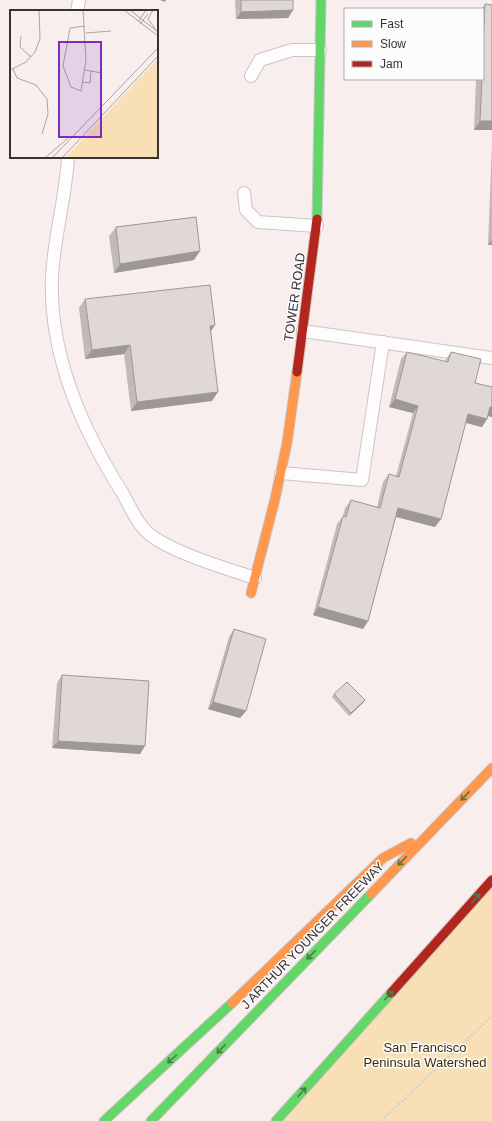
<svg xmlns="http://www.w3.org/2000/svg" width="492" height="1121" font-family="Helvetica,sans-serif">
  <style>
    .green { fill: #f9dfb6 }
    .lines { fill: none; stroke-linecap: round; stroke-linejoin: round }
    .lane-casing { stroke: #cdc4c4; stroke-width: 14 }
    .fast-casing { stroke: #cdc4c4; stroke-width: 11 }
    .slow-casing { stroke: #cdc4c4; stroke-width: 11 }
    .jam-casing { stroke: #cdc4c4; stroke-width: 11 }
    .path { stroke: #d3d1d1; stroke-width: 2.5; stroke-dasharray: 2 2; stroke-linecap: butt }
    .lane { stroke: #fefcfc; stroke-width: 12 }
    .fast { stroke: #63d668; stroke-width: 9 }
    .slow { stroke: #ff974d; stroke-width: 9 }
    .jam { stroke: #b3261e; stroke-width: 9 }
    .wall { fill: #c1bab8 }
    .shaded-wall { fill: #9d9796 }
    .building { fill: #e0d8d6; stroke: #9d9796 }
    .oneway { stroke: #4c7b4a }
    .labels { text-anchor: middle; stroke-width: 3; stroke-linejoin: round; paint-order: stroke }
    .street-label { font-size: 13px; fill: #3a3132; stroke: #fcfcfc }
    .park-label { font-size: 13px; fill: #3e2c01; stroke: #fcfcfc }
    .inset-road { fill: none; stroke: #aca2a3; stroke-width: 1 }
    .view { fill: #7b2cbf; fill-opacity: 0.15; stroke: #7b2cbf; stroke-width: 2 }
    .inset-edge { fill: none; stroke: #3a3132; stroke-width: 2 }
  </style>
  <rect width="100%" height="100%" fill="#f8eeee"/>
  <polygon class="green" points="492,880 492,1121 276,1121"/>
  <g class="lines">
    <defs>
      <g id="lane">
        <polyline points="77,11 79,0"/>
        <polyline points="251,76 260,60 292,50 320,50"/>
        <path d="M68,157C66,197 54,236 52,277C49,355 82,429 123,494C129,505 136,521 145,530C163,550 228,569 255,578"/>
        <polyline points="244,193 246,210 258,222 317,226"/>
        <polyline points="303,331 492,358"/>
        <polyline points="281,473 362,480 383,342"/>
      </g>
      <g id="fast">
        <polyline points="317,219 321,0"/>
        <polyline points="104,1121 232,1003"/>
        <polyline points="151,1121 371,894"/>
        <polyline points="276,1121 391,993"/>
      </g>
      <g id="slow">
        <polyline points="251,593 275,499 287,443 297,372"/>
        <polyline points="371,894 492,768"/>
        <polyline points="232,1003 383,858 411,843"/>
      </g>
      <g id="jam">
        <polyline points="297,372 317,219"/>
        <polyline points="391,993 492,880"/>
      </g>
    </defs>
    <use href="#lane" class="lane-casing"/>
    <use href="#fast" class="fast-casing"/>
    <use href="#slow" class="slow-casing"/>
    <use href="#jam" class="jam-casing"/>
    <polyline class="path" points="381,1121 492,1016"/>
    <use href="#lane" class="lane"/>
    <use href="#fast" class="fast"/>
    <use href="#slow" class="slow"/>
    <use href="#jam" class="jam"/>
  </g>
  <g class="wall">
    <polygon points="235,0 293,0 293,10 288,18 236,19"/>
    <polygon points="485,4 492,5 492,130 474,130 476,79 483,79 483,9 481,9"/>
    <polygon points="492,144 492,245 488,245"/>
    <polygon points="116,227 194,260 114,273 109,236"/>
    <polygon points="85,299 215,325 211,331 212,401 131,411 124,354 85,359 79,308"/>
    <polygon points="407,352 445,362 446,359 451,352 475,383 492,387 492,417 488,416 487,419 482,427 466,423 435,527 396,517 368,621 363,629 313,615 337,524 343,516 345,508 351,500 377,507 383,482 389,474 396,476 413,413 389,407 401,359"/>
    <polygon points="234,629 246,711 240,718 208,709 229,637"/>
    <polygon points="62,675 140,754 52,748 57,683"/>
    <polygon points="334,694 365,700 363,703 349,716 332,697"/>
  </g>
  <g class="shaded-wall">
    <polygon points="160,0 166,0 165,2"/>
    <polygon points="293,10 288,18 236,19 241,12"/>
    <polygon points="480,121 492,121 492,130 474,130"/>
    <polygon points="492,240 492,245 488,245"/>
    <polygon points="200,251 194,260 114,273 120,264"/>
    <polygon points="215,325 209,334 210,326"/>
    <polygon points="130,345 124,354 85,359 92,350"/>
    <polygon points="218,392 212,401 131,411 137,402"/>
    <polygon points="395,399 418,406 413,413 389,407"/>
    <polygon points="490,407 492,407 492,417 485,415"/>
    <polygon points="468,414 487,419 482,427 463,422"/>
    <polygon points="398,508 441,519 435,527 393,516"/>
    <polygon points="318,607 368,621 363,629 313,615"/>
    <polygon points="365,700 363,703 349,716 351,713"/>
    <polygon points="213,702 246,711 240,718 208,709"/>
    <polygon points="58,741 145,746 140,754 52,748"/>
  </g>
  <g class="building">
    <polygon points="241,0 293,0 293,10 241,12"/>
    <polygon points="485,4 492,5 492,121 480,121 482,79 483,79 483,49"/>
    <polygon points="196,217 200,251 120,264 116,227"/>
    <polygon points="210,285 215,325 210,326 218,392 137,402 130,345 92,350 85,299"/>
    <polygon points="407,352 448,362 451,352 481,359 475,383 492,387 492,407 490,407 487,419 468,414 441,519 398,508 368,621 318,607 343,516 346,517 351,500 380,508 389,474 399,477 418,406 395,399"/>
    <polygon points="234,629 266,639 246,711 213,702"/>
    <polygon points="62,675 149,681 145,746 58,741"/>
    <polygon points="347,682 365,700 351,713 334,694"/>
  </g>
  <defs><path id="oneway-shaft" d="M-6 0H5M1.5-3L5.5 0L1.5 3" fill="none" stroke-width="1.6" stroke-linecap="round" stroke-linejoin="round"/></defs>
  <g class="oneway">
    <use href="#oneway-shaft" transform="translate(465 796) rotate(134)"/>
    <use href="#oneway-shaft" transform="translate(402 861) rotate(134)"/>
    <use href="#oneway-shaft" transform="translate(476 898) rotate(-48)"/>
    <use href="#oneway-shaft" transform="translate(311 955) rotate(134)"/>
    <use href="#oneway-shaft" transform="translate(389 995) rotate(-48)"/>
    <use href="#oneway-shaft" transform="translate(221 1049) rotate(134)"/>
    <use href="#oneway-shaft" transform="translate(172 1059) rotate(138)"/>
    <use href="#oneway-shaft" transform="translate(302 1092) rotate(-48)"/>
  </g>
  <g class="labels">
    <g class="street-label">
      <text transform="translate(294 297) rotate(-82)" y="5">TOWER ROAD</text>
      <text transform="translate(312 935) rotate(-46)" y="5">J ARTHUR YOUNGER FREEWAY</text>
    </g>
    <g class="park-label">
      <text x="425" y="1052">San Francisco<tspan x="425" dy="15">Peninsula Watershed</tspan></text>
    </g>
  </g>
  <g transform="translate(10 10)">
    <rect width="148" height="148" fill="#f8eeee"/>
    <path d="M148,50V148H55L140,57Z" fill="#f9dfb6"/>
    <path class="inset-road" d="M114,0L148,26M120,0L148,22M143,0L138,9L146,20M128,12L136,0M130,14L138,4M76,23L101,21M11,26L10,37L21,47M3,59L7,68L26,75L37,89L38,104L32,124M0,60L16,52L25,42L30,29L29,0M75,60L92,63M73,72L80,73L81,61M71,81L61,77L53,56L60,18L75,16M71,81L76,50L73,0M35,148L58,128M42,148L148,38M52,148L148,46"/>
    <path class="view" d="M49,32H91V127H49Z"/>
    <rect width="148" height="148" class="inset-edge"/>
  </g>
  <rect x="344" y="8" width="140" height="72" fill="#fcfcfc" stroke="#aeabab"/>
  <rect x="352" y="21" width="20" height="6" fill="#63d668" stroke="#aeabab"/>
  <text x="380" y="28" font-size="12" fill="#3a3132">Fast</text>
  <rect x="352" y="41" width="20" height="6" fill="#ff974d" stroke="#aeabab"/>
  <text x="380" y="48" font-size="12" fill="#3a3132">Slow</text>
  <rect x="352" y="61" width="20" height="6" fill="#b3261e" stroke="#aeabab"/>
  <text x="380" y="68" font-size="12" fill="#3a3132">Jam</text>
</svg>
